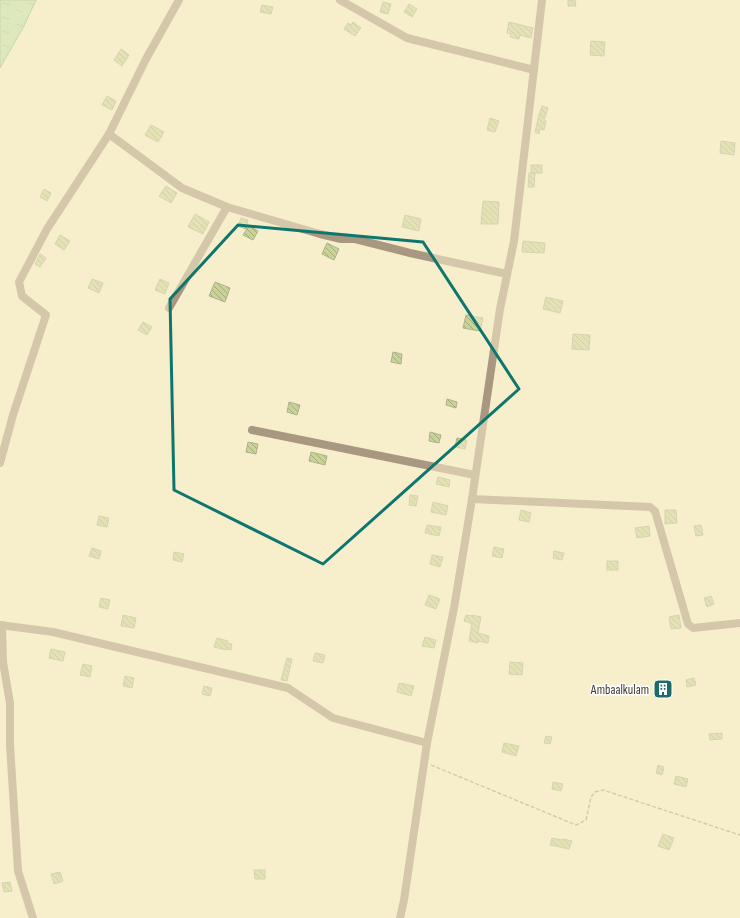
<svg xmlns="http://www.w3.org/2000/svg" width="740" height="918" font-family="'Sofia Sans Condensed',sans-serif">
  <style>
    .water { fill: url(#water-ripples); stroke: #98af84 }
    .building { fill: url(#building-back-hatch); stroke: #acb291 }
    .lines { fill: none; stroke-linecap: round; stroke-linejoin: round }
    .path { stroke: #a7a187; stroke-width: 1.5; stroke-dasharray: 4 2; stroke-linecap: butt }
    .street { stroke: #a89882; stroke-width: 8 }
    .marked { fill: none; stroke: #0f766e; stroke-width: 3; stroke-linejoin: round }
    .labels { text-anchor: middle; stroke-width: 3; stroke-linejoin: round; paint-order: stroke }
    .poi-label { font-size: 13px; fill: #3e3b2d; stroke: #fff; text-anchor: end }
  </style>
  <defs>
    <pattern id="water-ripples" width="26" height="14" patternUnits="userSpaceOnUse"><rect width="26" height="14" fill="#bee1aa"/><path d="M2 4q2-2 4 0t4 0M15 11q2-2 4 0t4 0" fill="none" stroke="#a4c293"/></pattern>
    <pattern id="building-back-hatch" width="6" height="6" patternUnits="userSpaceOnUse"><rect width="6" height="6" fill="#c9d395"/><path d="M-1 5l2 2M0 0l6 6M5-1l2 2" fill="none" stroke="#a5ac7a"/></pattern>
  </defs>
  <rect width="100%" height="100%" fill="#f7efcc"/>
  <polygon class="water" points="0,0 36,0 24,26 0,68"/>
  <g class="building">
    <polygon points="568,0 575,0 576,6 568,6"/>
    <polygon points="383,2 391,4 388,14 380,12"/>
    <polygon points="409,4 417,9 412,17 404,12"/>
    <polygon points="262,5 273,7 271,14 260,12"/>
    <polygon points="353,22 361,28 355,36 344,29 348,23 351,25"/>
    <polygon points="509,22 533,28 531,38 520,35 519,39 510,37 511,34 507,33"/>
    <polygon points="591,41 605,42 604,56 590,55"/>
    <polygon points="121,49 129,55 122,66 114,60"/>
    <polygon points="107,96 116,101 112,110 102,105"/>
    <polygon points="542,106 548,108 544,120 546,121 544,130 540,129 539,134 535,132 539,115"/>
    <polygon points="490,118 499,121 495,132 487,130"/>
    <polygon points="151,125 164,132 158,142 145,135"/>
    <polygon points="721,141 735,143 734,155 720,153"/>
    <rect x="531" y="165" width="11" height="8"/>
    <polygon points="529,173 535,173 534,187 528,187"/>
    <polygon points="166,186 177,193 171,203 159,196"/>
    <polygon points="44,189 51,193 47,201 40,197"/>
    <polygon points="483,201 499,202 498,224 481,224"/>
    <polygon points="195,214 209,222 203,234 188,227"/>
    <polygon points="405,215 421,219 419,231 402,227"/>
    <polygon points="241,218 248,220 246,229 238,226"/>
    <polygon points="249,226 258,231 253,240 243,235"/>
    <polygon points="60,235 70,241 64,250 55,244"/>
    <polygon points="523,241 545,243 544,253 522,252"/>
    <polygon points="327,243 339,249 334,260 322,254"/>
    <polygon points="40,254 46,258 40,267 35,264"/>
    <polygon points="92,279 103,283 99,293 88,288"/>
    <polygon points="160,279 169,283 165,294 155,290"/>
    <polygon points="215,282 230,288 225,302 209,296"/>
    <polygon points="546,297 563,301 560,313 543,309"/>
    <polygon points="466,315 483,318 480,331 463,328"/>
    <polygon points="143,322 152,327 147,335 138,330"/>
    <polygon points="573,334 590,335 589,350 572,349"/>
    <polygon points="393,352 402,354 401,364 391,362"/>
    <polygon points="447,399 457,402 456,408 446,405"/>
    <polygon points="289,402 300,405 297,415 287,412"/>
    <polygon points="430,432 441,435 439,443 429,441"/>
    <polygon points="457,438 467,440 465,449 455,447"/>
    <polygon points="248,442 258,444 256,454 246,452"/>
    <polygon points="311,452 327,456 325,465 309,461"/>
    <polygon points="438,477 450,480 449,487 436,484"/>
    <polygon points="410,495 418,496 416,506 409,505"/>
    <polygon points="433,502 448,506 446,515 431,512"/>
    <polygon points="521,510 531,513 529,522 519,520"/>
    <polygon points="665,510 676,510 677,523 665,524"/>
    <polygon points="99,516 109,518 107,527 97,525"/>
    <polygon points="427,525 441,527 439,536 425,533"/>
    <polygon points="701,525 703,535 696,536 694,526"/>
    <polygon points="649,526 650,536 637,538 635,528"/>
    <polygon points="494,547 504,549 502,558 492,556"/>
    <polygon points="92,548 101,551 99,559 89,556"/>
    <polygon points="554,551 564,553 562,560 553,558"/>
    <polygon points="174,552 184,554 182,562 173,560"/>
    <polygon points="432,555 443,557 440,567 430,564"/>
    <rect x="607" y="561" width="11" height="9"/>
    <polygon points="429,595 440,599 436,609 425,605"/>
    <polygon points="711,596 714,604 707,607 704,598"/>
    <polygon points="101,598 110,600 108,609 99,607"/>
    <polygon points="123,615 136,618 134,628 121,626"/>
    <polygon points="466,615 472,616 472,615 481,617 478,633 489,636 488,643 478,641 478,643 469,641 472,624 470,624 471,623 464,621"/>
    <polygon points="679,615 681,628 671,629 669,617"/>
    <polygon points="425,637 436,640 434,648 422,646"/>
    <polygon points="217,638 228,641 227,643 232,644 231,650 226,649 226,650 214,647"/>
    <polygon points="51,649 65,652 63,661 49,658"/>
    <polygon points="315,653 325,655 323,663 313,661"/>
    <polygon points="287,658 292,659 287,681 281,680"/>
    <polygon points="510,662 523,663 522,675 509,674"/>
    <polygon points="83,664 92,666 90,677 80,675"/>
    <polygon points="125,676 134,678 132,688 123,686"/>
    <polygon points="694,678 696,685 687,687 686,680"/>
    <polygon points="399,683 414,686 411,696 397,692"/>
    <polygon points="659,684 666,684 667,694 659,694"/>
    <polygon points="204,686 212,688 210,696 202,694"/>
    <polygon points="722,733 722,739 710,740 709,734"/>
    <polygon points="546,736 552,737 550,744 544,743"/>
    <polygon points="504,743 519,746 516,756 502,752"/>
    <polygon points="658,765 664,767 662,775 656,773"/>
    <polygon points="676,776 688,779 686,787 674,784"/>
    <polygon points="553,782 563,784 561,791 552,789"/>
    <polygon points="663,834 674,838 669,850 658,846"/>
    <polygon points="552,838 562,840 563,839 572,841 569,849 550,845"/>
    <polygon points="254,870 265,870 265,879 255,879"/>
    <polygon points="60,872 63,881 54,884 51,874"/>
    <polygon points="10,882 12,891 4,892 2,883"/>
  </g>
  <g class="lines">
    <polyline class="path" points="431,765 576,825 586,820 591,797 595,792 603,790 740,835"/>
    <g class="street">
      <polyline points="340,0 407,38 534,70"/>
      <polyline points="109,134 182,188 227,207 320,234 341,239 355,239 410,253 507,274"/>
      <polyline points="169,308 227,207"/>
      <polyline points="252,430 475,475"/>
      <polyline points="0,463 13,415 46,315 22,296 19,282 47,229 109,134 146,59 179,0"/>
      <polyline points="472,499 650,507 655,511 688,624 693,628 740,623"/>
      <polyline points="0,625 53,632 288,688 333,718 427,743"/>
      <polyline points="2,625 3,662 10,703 10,745 18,871 33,918"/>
      <polyline points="400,918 404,900 427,743 454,608 472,499 500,309 514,241 542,0"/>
    </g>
  </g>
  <path d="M0 0H740V918H0ZM238,225L423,242L519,389L323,564L174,490L170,299Z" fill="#f7efcc" fill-opacity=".55" fill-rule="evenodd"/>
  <path class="marked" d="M238,225L423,242L519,389L323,564L174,490L170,299Z"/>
  <defs>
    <symbol id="building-square" viewBox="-11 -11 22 22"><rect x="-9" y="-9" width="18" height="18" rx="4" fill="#1e6a68" stroke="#fff"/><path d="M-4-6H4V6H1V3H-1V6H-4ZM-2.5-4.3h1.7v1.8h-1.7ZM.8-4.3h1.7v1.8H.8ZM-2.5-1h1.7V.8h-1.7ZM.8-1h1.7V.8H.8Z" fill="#fff"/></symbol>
  </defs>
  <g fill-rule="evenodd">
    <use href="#building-square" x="652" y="678" width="22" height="22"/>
  </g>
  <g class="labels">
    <g class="poi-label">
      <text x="649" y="694">Ambaalkulam</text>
    </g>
  </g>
</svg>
